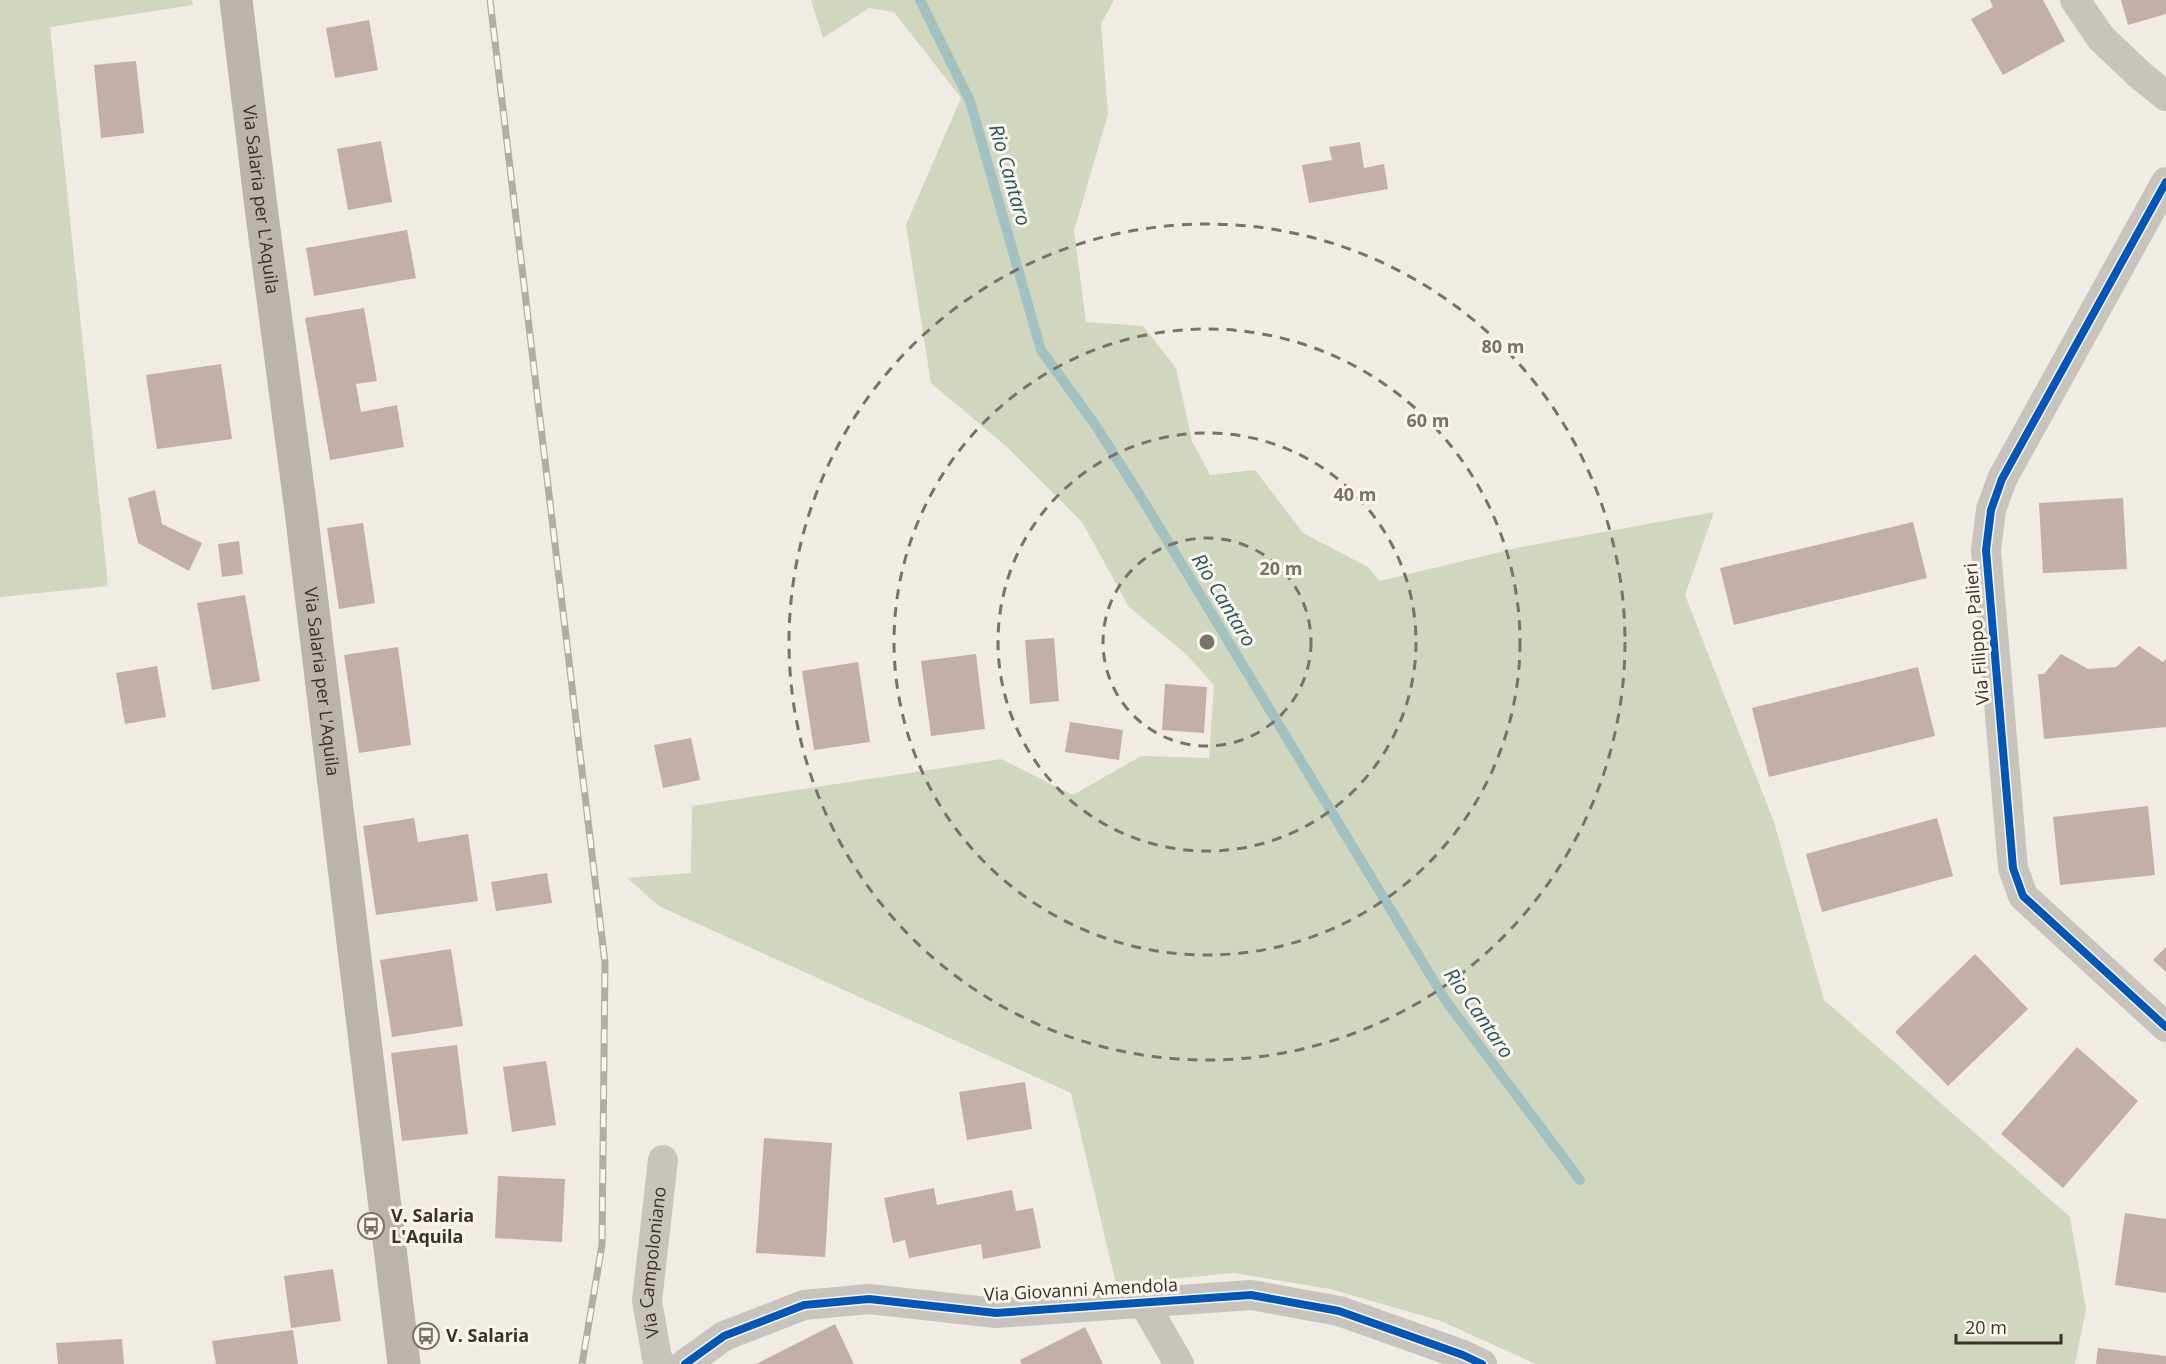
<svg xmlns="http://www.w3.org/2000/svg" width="2166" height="1364" font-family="'Open Sans',sans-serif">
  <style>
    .green { fill: #d1d6bf }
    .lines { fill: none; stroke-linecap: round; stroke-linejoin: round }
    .stream { stroke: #a1c2c1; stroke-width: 10 }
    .building { fill: #c3afa7 }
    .minor { stroke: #c9c3be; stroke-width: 30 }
    .secondary { stroke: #bab3ae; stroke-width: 33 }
    .rail-casing { stroke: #b1aca8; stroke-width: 7 }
    .rail { stroke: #fbf5ee; stroke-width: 4.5; stroke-dasharray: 14; stroke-linecap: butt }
    .cycleway-casing { stroke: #fbf5ee; stroke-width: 11 }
    .cycleway { stroke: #0057b8; stroke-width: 8 }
    .ring { fill: none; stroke: #7a716c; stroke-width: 3; stroke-dasharray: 10 8 }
    .labels { text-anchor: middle; stroke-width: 6; stroke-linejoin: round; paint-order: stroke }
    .street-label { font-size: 18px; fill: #3b302b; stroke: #fbf5ee }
    .poi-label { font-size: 18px; font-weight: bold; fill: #3b302b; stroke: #fbf5ee; text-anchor: start }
    .water-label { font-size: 20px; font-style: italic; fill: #1f5a5e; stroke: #fbf5ee }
    .centre { fill: #7a716c; stroke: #fbf5ee; stroke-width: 3 }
    .ring-label { font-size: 18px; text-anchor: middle; font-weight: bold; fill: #7a716c; stroke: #fbf5ee; stroke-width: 6; stroke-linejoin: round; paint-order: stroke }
  </style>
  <rect width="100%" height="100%" fill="#f0ebe5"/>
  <g class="green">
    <polygon points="0,0 192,0 193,5 50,27 108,586 0,597"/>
    <polygon points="811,0 1114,0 1101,24 1108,114 1074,231 1086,322 1143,326 1176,368 1192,441 1210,475 1255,470 1303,533 1368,567 1380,581 1521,547 1714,512 1685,595 1774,822 1824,1000 2070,1217 2086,1309 2075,1364 1536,1364 1441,1321 1330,1289 1234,1273 1116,1284 1071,1093 659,906 627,878 691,873 692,806 1001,759 1073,795 1141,756 1209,758 1214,685 1185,653 1129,607 1082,522 1008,448 931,383 906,225 961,98 894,12 869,8 823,38"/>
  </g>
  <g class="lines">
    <polyline class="stream" points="920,0 970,101 1041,350 1096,426 1144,502 1446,1001 1580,1180"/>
  </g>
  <g class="building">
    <polygon points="1990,0 2043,0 2065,41 2003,75 1971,19 1993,7"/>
    <polygon points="2121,0 2166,0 2166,14 2128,25"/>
    <polygon points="369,20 378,70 335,78 326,28"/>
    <polygon points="136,61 144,133 101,138 94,65"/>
    <polygon points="381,141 392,202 348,210 337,149"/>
    <polygon points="1360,142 1364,168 1384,164 1388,189 1309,203 1302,165 1332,160 1329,147"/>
    <polygon points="407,230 416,278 314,296 306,248"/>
    <polygon points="364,308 377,381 356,384 361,412 397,405 404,447 330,460 305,318"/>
    <polygon points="221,364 232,439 157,449 146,375"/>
    <polygon points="155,490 162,524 202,543 189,571 138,543 128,498"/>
    <polygon points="2123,498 2127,569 2043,573 2039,503"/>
    <polygon points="1913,522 1927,578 1734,625 1720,568"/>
    <polygon points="363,523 375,603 339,609 327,528"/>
    <polygon points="239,541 243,574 222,577 218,544"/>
    <polygon points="245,595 260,681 212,690 197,603"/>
    <polygon points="1054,638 1059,701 1030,704 1025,640"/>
    <polygon points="2139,646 2163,662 2166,659 2166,727 2044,739 2038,674 2044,674 2061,654 2088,669 2116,667"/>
    <polygon points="398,647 411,745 359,753 344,655"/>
    <polygon points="976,654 985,729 931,736 921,661"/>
    <polygon points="858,662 870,742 814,750 802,671"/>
    <polygon points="157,666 166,717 125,724 116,673"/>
    <polygon points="1918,667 1935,736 1769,777 1752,708"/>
    <polygon points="1165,684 1207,687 1204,733 1162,730"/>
    <polygon points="1070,722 1123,730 1119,760 1065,752"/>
    <polygon points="691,738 700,780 663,788 654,745"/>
    <polygon points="2148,806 2155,875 2060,885 2053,817"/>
    <polygon points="414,818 418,842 468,834 478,901 376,915 363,826"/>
    <polygon points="1937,818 1953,876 1822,912 1806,854"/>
    <polygon points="547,873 552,903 496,911 491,882"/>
    <polygon points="2166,947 2166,972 2153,960"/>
    <polygon points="451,949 463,1026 392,1037 380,960"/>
    <polygon points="1975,954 2028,1009 1948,1086 1895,1032"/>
    <polygon points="457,1045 468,1134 402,1141 391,1053"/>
    <polygon points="2077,1047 2138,1101 2063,1188 2001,1134"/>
    <polygon points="546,1061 556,1125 512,1132 503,1067"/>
    <polygon points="1025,1082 1032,1129 967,1140 959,1092"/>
    <polygon points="764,1138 832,1143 825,1257 756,1253"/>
    <polygon points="498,1176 565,1179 562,1242 495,1238"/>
    <polygon points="934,1188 937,1205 1012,1190 1016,1211 1033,1208 1041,1248 983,1259 981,1244 909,1258 905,1240 893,1243 884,1198"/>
    <polygon points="2125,1213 2166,1219 2166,1293 2115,1285"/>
    <polygon points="333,1269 341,1321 291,1328 284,1276"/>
    <polygon points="835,1324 854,1364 756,1364"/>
    <polygon points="1085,1327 1103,1364 1022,1364 1020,1360"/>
    <polygon points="293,1330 298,1364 216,1364 212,1341"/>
    <polygon points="122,1339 124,1364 58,1364 56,1343"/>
    <polygon points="2098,1348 2166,1356 2166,1364 2096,1364"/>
  </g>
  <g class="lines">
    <g class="minor">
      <polyline points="2075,0 2101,38 2140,75 2166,96"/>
      <polyline points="2166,182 2002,479 1991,510 1986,550 2013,868 2023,896 2166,1027"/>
      <polyline points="1144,1303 1179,1364"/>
      <path id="s1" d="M661,1364L657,1358L647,1301L663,1160"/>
      <polyline points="685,1364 724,1336 804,1305 869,1299 996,1313 1251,1295 1339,1311 1463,1355 1482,1364"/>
    </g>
    <path class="secondary" id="s2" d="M236,0L261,207L301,511L404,1364"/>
    <defs>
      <polyline id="rail" points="490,0 605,963 602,1245 582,1364"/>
    </defs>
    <use href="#rail" class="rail-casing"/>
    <use href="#rail" class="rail"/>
    <defs>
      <g id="cycleway">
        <polyline points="2166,182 2002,479 1991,510 1986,550 2013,868 2023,896 2166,1027"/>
        <polyline points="685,1364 724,1336 804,1305 869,1299 996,1313 1251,1295 1339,1311 1463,1355 1482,1364"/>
      </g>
    </defs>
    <use href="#cycleway" class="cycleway-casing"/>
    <use href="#cycleway" class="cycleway"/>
  </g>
  <g class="ring">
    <circle cx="1207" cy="642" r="104"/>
    <circle cx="1207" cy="642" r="209"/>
    <circle cx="1207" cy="642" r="313"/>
    <circle cx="1207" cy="642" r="418"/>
  </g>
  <defs>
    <symbol id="bus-ring" viewBox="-11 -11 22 22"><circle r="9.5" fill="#fbf5ee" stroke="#7a716c" stroke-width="1.5"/><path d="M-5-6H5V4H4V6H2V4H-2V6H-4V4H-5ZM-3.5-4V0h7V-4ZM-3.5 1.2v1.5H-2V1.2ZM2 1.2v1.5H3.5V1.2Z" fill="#7a716c"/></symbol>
  </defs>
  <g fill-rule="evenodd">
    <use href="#bus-ring" x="356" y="1211" width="30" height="30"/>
    <use href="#bus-ring" x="411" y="1321" width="30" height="30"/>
  </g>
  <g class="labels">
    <g class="street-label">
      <text dy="6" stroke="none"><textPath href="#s2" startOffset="201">Via Salaria per L'Aquila</textPath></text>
      <text transform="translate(1977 634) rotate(-95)" y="6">Via Filippo Palieri</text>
      <text dy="6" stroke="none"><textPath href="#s2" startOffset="687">Via Salaria per L'Aquila</textPath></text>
      <text dy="6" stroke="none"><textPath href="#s1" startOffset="104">Via Campoloniano</textPath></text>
      <text transform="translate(1081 1290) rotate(-3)" y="6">Via Giovanni Amendola</text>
    </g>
    <g class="poi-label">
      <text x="391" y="1222">V. Salaria<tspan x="391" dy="21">L'Aquila</tspan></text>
      <text x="446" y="1342">V. Salaria</text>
    </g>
    <g class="water-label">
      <text transform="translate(1010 175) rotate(74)" y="7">Rio Cantaro</text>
      <text transform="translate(1224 600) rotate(59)" y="7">Rio Cantaro</text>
      <text transform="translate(1479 1013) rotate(55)" y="7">Rio Cantaro</text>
    </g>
  </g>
  <circle cx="1207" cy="642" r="9" class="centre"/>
  <g class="ring-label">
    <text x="1503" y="353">80 m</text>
    <text x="1428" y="427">60 m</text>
    <text x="1355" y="501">40 m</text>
    <text x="1281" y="575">20 m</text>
  </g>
  <path d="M1956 1334v9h105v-9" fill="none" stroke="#3b302b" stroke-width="3"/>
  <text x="1965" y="1334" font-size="18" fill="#3b302b" stroke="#fbf5ee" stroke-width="4.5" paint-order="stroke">20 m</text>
</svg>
